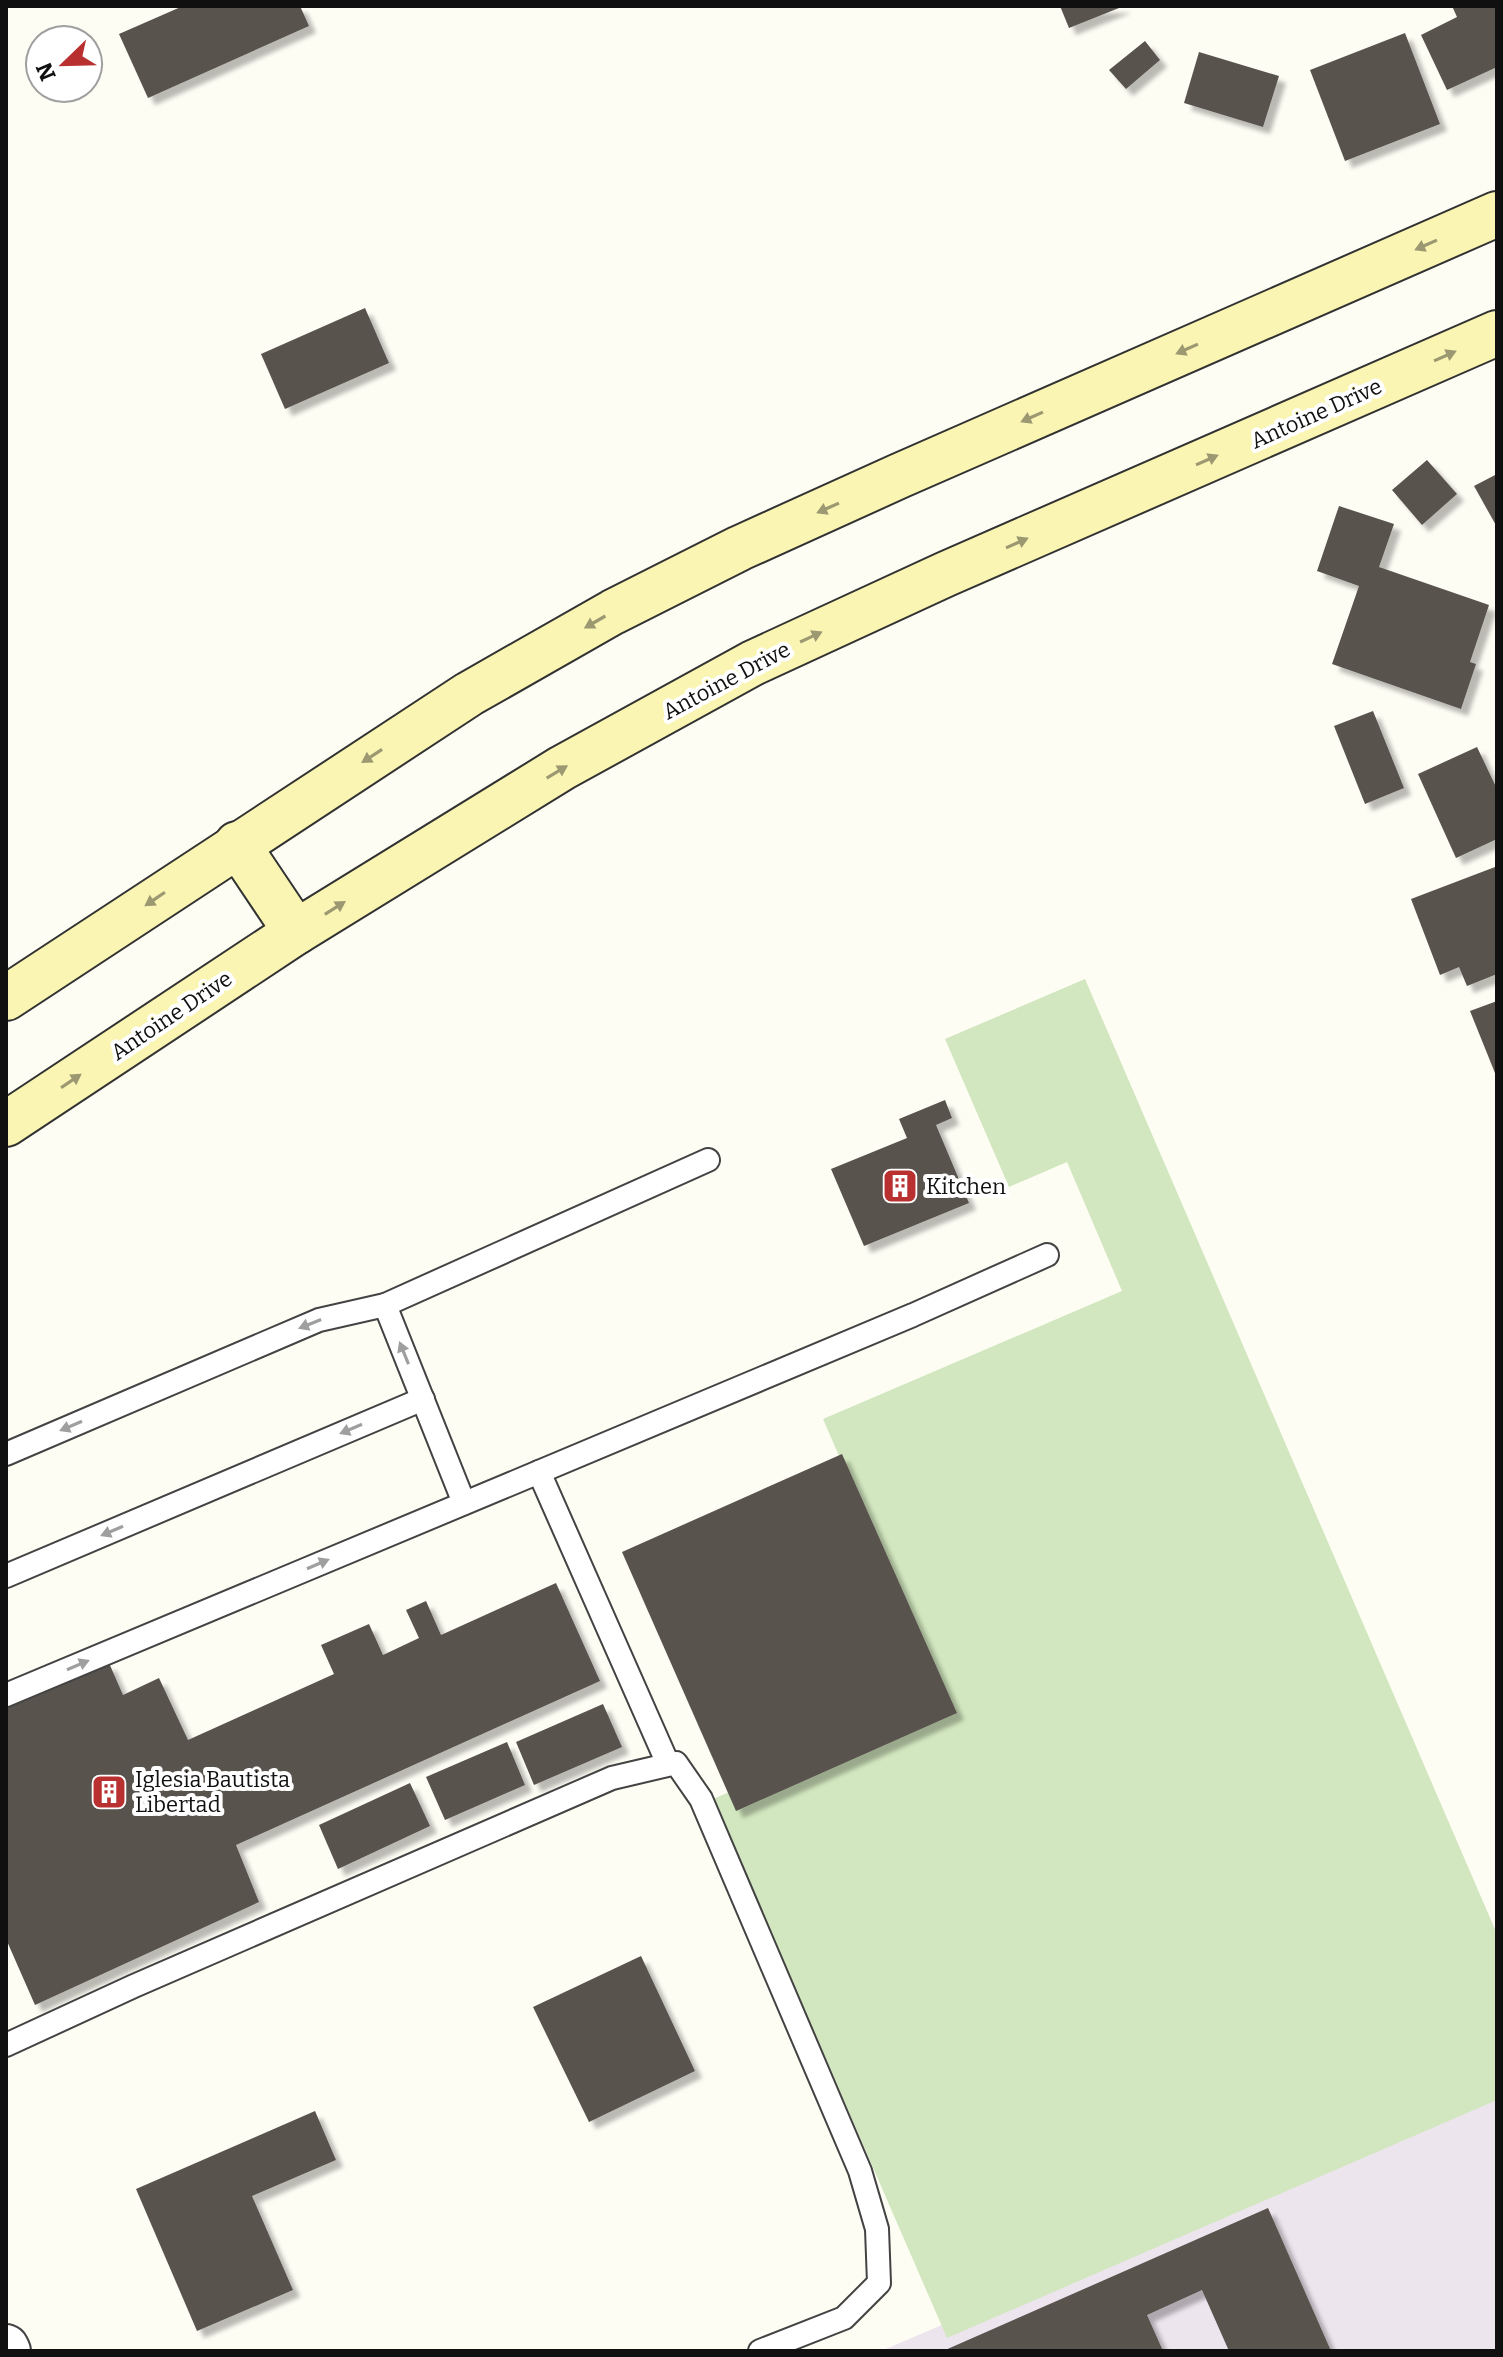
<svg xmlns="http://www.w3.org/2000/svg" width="1503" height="2357" font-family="Bitter,serif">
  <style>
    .industrial { fill: #ede5ee }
    .green { fill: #d2e7bf }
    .building { fill: #58524d; filter: url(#shadow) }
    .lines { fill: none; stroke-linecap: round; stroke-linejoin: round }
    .service-casing { stroke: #434343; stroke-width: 26 }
    .tertiary-casing { stroke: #434343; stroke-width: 48 }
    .secondary-casing { stroke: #323232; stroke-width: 48 }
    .service { stroke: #fff; stroke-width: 22 }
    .tertiary { stroke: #fff; stroke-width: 44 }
    .secondary { stroke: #faf5b3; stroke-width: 44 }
    .oneway { fill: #9c9972 }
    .oneway2 { fill: #9f9f9f }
    .labels { text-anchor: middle; stroke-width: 8; stroke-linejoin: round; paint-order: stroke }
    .street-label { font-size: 22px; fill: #101010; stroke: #fff }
    .poi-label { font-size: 22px; fill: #101010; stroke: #fff; text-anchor: start }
  </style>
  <defs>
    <filter id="shadow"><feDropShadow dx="7" dy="7" stdDeviation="2" flood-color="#0004"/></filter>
  </defs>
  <rect width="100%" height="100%" fill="#fefdf4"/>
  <polygon class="industrial" points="1497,2087 1497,2351 881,2351"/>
  <polygon class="green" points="1085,979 1497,1934 1497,2100 947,2338 713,1799 944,1699 823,1419 1122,1291 1067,1162 1009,1187 945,1039"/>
  <g class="building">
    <polygon points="183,6 300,6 309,26 148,98 119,34"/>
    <polygon points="1060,6 1124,6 1069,28"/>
    <polygon points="1452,6 1497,6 1497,67 1447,90 1421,35 1457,17"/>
    <polygon points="1405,33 1440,124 1345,161 1310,70"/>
    <polygon points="1145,41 1160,60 1126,89 1109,70"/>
    <polygon points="1199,52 1279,76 1263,127 1184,103"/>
    <polygon points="365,308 389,363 285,409 261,354"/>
    <polygon points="1427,460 1457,494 1422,525 1392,490"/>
    <polygon points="1497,474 1497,527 1474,486"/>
    <polygon points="1339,506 1394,524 1379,567 1489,605 1470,662 1476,664 1461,709 1332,664 1359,586 1317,571"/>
    <polygon points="1373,711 1404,788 1365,804 1334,726"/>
    <polygon points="1477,747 1497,789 1497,839 1456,858 1418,774"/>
    <polygon points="1495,867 1497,974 1467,986 1459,967 1440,975 1411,899"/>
    <polygon points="1497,1001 1497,1078 1470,1011"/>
    <polygon points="945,1100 952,1118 936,1125 969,1203 864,1246 831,1169 907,1138 899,1119"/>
    <polygon points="842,1454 957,1713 736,1811 622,1552"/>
    <polygon points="556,1583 600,1681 236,1845 259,1902 35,2005 6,1939 6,1704 109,1663 123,1695 159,1678 188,1740 334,1674 321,1645 369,1624 383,1655 419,1638 406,1610 426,1601 441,1635"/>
    <polygon points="603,1704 622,1747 534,1785 516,1742"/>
    <polygon points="507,1742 525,1785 445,1820 426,1777"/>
    <polygon points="410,1783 430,1826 338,1869 319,1825"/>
    <polygon points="641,1956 695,2071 589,2122 533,2007"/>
    <polygon points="315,2111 336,2160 252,2196 293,2290 197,2331 136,2189"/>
    <polygon points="1268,2208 1331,2351 1229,2351 1202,2290 1147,2315 1163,2351 943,2351"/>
  </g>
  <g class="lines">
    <defs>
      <g id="service">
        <polyline points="385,1305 464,1503"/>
        <polyline points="6,1454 319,1320 385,1305 708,1160"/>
        <polyline points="6,1576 423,1399"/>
        <polyline points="6,1695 539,1472"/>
        <polyline points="668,1764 539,1472 913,1315 1047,1255"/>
        <polyline points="6,2045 134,1986 612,1778 676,1763 701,1799 860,2171 877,2229 879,2283 844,2318 760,2351"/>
      </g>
      <polyline id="tertiary" points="6,2347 8,2351"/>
      <g id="secondary">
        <polyline points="237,844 296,932"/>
        <polyline points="6,998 469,694 613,612 740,548 899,476 1497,214"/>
        <polyline points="6,1124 296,932 562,768 753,663 946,574 1497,333"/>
      </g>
    </defs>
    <use href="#service" class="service-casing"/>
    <use href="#tertiary" class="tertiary-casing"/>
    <use href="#secondary" class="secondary-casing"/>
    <use href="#service" class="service"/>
    <use href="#tertiary" class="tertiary"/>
    <use href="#secondary" class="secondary"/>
  </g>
  <defs><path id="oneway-solid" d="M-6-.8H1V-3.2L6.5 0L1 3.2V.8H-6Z" transform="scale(2)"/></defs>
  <g class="oneway">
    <use href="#oneway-solid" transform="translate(1426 245) rotate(156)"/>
    <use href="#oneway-solid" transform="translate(1187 349) rotate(156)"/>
    <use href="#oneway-solid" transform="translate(1445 356) rotate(-24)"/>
    <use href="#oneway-solid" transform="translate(1032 417) rotate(156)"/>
    <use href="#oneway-solid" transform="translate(1207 460) rotate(-24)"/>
    <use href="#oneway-solid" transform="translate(828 508) rotate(156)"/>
    <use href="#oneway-solid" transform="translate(1017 543) rotate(-24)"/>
    <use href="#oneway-solid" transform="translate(595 622) rotate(150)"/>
    <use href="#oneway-solid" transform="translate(811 637) rotate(-25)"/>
    <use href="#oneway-solid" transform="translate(372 756) rotate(147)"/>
    <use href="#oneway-solid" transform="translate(557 772) rotate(-31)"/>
    <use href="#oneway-solid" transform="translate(155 899) rotate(146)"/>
    <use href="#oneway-solid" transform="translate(335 908) rotate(-32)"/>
    <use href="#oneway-solid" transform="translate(71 1081) rotate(-34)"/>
  </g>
  <g class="oneway2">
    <use href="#oneway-solid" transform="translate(310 1324) rotate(158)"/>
    <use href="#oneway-solid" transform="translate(404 1353) rotate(-112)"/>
    <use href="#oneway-solid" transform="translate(71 1426) rotate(157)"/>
    <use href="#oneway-solid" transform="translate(351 1429) rotate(157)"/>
    <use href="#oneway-solid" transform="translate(112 1531) rotate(157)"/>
    <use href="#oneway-solid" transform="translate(318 1564) rotate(-23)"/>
    <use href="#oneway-solid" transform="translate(78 1665) rotate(-23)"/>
  </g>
  <defs>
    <symbol id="building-square" viewBox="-11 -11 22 22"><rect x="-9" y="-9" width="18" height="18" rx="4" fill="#b83030" stroke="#fff"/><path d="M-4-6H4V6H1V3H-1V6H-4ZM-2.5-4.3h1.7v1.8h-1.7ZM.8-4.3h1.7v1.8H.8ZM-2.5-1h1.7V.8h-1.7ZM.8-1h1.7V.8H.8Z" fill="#fff"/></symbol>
  </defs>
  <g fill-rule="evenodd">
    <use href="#building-square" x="880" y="1166" width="40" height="40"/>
    <use href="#building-square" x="89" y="1772" width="40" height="40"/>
  </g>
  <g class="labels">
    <g class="street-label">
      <text transform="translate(1316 413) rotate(-24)" y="8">Antoine Drive</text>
      <text transform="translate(726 680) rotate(-28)" y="8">Antoine Drive</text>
      <text transform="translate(171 1015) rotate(-34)" y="8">Antoine Drive</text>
    </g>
    <g class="poi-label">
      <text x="926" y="1194">Kitchen</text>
      <text x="135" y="1787">Iglesia Bautista<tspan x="135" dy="25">Libertad</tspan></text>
    </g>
  </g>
  <rect width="1503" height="2357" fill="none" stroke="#101010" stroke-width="16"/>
  <g transform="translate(64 64) rotate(247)"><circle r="38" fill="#ffffff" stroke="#9f9f9f" stroke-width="2"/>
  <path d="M0-6L14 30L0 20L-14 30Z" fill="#b83030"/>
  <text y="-12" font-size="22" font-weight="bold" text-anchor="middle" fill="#101010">N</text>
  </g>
</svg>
